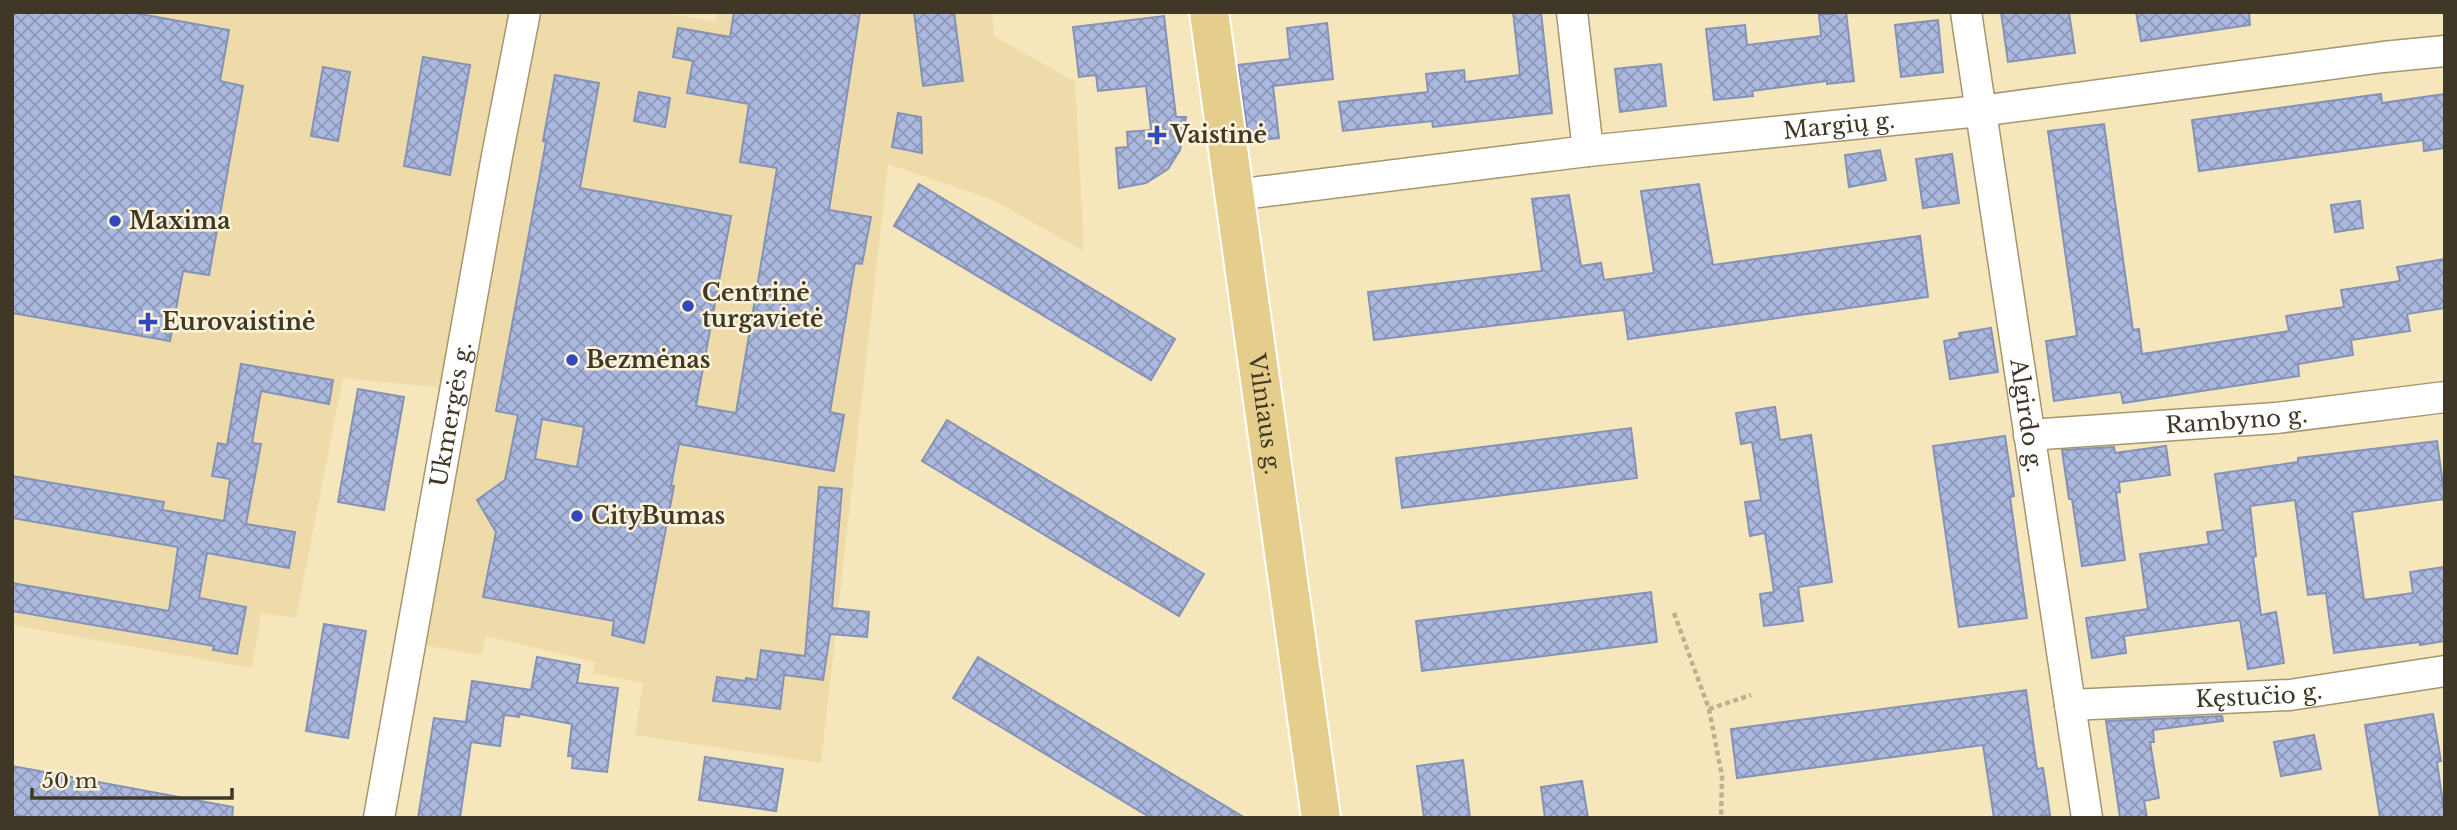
<svg xmlns="http://www.w3.org/2000/svg" width="2457" height="830" font-family="'Libre Baskerville',serif">
  <style>
    .built { fill: #eedba9 }
    .building { fill: url(#building-cross-hatch); stroke: #8492b7; stroke-width: 2; fill-rule: evenodd }
    .lines { fill: none; stroke-linecap: round; stroke-linejoin: round }
    .street-casing { stroke: #a6966f; stroke-width: 33 }
    .primary-casing { stroke: #fff; stroke-width: 42 }
    .path { stroke: #beb18e; stroke-width: 4.5; stroke-dasharray: 5 3.5; stroke-linecap: butt }
    .street { stroke: #fff; stroke-width: 30 }
    .primary { stroke: #e5cd8b; stroke-width: 38 }
    .poi-dot { fill: #3349bb; stroke: #fdf3da; stroke-width: 2.5 }
    .labels { text-anchor: middle; stroke-width: 5; stroke-linejoin: round; paint-order: stroke }
    .street-label { font-size: 23px; fill: #3f3827; stroke: #fdf3da }
    .poi-label { font-size: 23px; font-weight: bold; fill: #3f3827; stroke: #fdf3da; text-anchor: start }
  </style>
  <defs>
    <pattern id="building-cross-hatch" width="8" height="8" patternUnits="userSpaceOnUse" patternTransform="scale(1.75)"><rect width="8" height="8" fill="#abb9e0"/><path d="M0 0l8 8M0 8l8-8" fill="none" stroke="#8d97b6"/></pattern>
  </defs>
  <rect width="100%" height="100%" fill="#f6e6bb"/>
  <polygon class="built" points="12,12 662,12 716,22 718,12 992,12 994,36 1075,82 1084,251 993,200 888,164 821,763 635,735 643,683 593,673 595,662 486,636 481,655 410,643 455,389 343,378 296,618 261,613 252,668 12,625"/>
  <g class="building">
    <polygon points="12,12 129,12 229,30 220,81 243,86 209,275 183,271 170,341 12,313"/>
    <path d="M734,12H860L829,210L871,217L862,264L855,263L830,412L844,415L834,471L679,444L671,486H674L644,643L612,635L614,621L483,597L496,532L477,500L505,480L518,415L496,411L546,142L543,141L555,75L599,83L580,188L731,216L696,406L736,413L777,168L740,162L749,104L687,93L693,61L673,57L678,28L730,37ZM542,419L584,427L577,467L535,459Z"/>
    <polygon points="914,12 954,12 963,81 923,86"/>
    <polygon points="1513,12 1541,12 1552,113 1433,127 1432,121 1343,131 1339,102 1428,92 1426,74 1464,70 1465,82 1520,75"/>
    <polygon points="1846,12 1854,81 1827,84 1827,81 1752,91 1753,96 1714,100 1706,29 1745,25 1747,45 1821,36 1819,15"/>
    <polygon points="2001,12 2069,12 2075,53 2008,62"/>
    <polygon points="2136,12 2249,12 2250,25 2141,41"/>
    <polygon points="1164,16 1176,117 1186,117 1180,150 1168,169 1146,183 1119,188 1116,148 1128,147 1127,132 1151,130 1146,86 1098,91 1096,75 1079,77 1073,27"/>
    <polygon points="1938,20 1943,72 1901,77 1895,25"/>
    <polygon points="1327,23 1333,79 1273,86 1279,138 1249,141 1238,65 1290,59 1287,28"/>
    <polygon points="423,57 470,65 450,175 404,166"/>
    <polygon points="1661,64 1666,106 1620,112 1615,69"/>
    <polygon points="323,67 350,72 338,141 311,136"/>
    <polygon points="639,92 670,98 665,127 634,121"/>
    <polygon points="2381,94 2382,103 2445,94 2445,148 2424,151 2423,140 2199,171 2192,120"/>
    <polygon points="898,113 921,117 922,153 892,147"/>
    <polygon points="2104,124 2133,330 2139,329 2142,354 2289,331 2286,316 2344,307 2341,290 2400,281 2397,267 2445,259 2445,308 2407,314 2410,331 2351,340 2353,355 2298,364 2299,376 2123,403 2121,392 2054,401 2046,341 2077,336 2048,131"/>
    <polygon points="1880,150 1886,180 1849,187 1845,155"/>
    <polygon points="1952,154 1959,203 1923,208 1916,159"/>
    <polygon points="919,184 1175,339 1151,380 894,226"/>
    <polygon points="1699,184 1713,265 1920,236 1928,297 1628,339 1624,310 1374,340 1368,292 1542,271 1532,199 1569,195 1581,266 1601,263 1604,280 1654,273 1641,191"/>
    <polygon points="2360,201 2363,228 2335,232 2331,205"/>
    <polygon points="1991,328 1998,372 1950,379 1944,341 1960,338 1959,333"/>
    <polygon points="241,364 333,380 329,404 261,391 252,443 261,444 246,524 295,532 289,568 207,553 199,598 246,607 237,654 213,650 214,646 12,611 12,583 169,611 178,547 12,518 12,476 164,502 162,510 224,521 230,479 212,476 218,443 227,445"/>
    <polygon points="358,389 404,397 384,510 338,502"/>
    <polygon points="1775,407 1780,440 1811,435 1832,582 1798,587 1803,621 1764,626 1760,594 1774,592 1765,533 1750,536 1745,502 1761,500 1752,442 1741,444 1736,413"/>
    <polygon points="947,420 1204,574 1179,616 922,461"/>
    <polygon points="1631,428 1637,478 1402,508 1396,458"/>
    <polygon points="2005,436 2014,496 2010,497 2027,618 1959,627 1933,446"/>
    <polygon points="2437,441 2445,499 2352,512 2364,600 2413,593 2410,572 2445,567 2445,641 2420,645 2420,642 2334,653 2326,593 2308,595 2295,500 2250,506 2256,556 2253,557 2261,615 2276,612 2284,663 2248,669 2240,620 2124,636 2126,653 2092,658 2086,618 2148,609 2140,554 2209,544 2207,532 2223,530 2215,474 2298,462 2298,458"/>
    <polygon points="2166,446 2170,475 2119,482 2120,492 2116,493 2125,560 2082,566 2072,499 2069,499 2062,450 2114,447 2115,453"/>
    <polygon points="819,487 842,489 832,608 869,612 867,637 830,634 823,680 784,675 780,709 713,701 717,677 746,681 746,678 757,680 761,650 805,656"/>
    <polygon points="1651,592 1657,642 1422,671 1416,621"/>
    <polygon points="324,624 366,631 348,738 306,731"/>
    <polygon points="537,657 580,665 577,683 618,688 607,772 572,768 573,756 568,756 572,724 520,714 519,717 504,715 500,746 471,742 460,818 418,818 434,718 466,722 472,681 531,690"/>
    <polygon points="978,657 1245,818 1151,818 953,698"/>
    <polygon points="2026,690 2037,769 2043,768 2050,815 2030,818 1994,818 1983,745 1737,778 1731,729"/>
    <polygon points="2433,714 2441,761 2437,762 2445,818 2380,818 2365,725"/>
    <polygon points="2222,716 2223,721 2153,730 2154,742 2150,742 2159,798 2144,801 2147,818 2120,818 2106,721"/>
    <polygon points="2314,735 2321,769 2281,776 2274,742"/>
    <polygon points="705,757 783,769 776,811 699,800"/>
    <polygon points="1463,760 1470,818 1424,818 1417,766"/>
    <polygon points="12,766 233,807 232,818 31,818 12,814"/>
    <polygon points="1582,781 1588,818 1545,818 1541,787"/>
  </g>
  <g class="lines">
    <defs>
      <g id="street">
        <polyline points="1572,12 1588,151"/>
        <path id="s1" d="M1966,12L2087,818"/>
        <path id="s2" d="M1234,195L1588,151L1980,111L2383,57L2445,51"/>
        <path id="s3" d="M2029,435L2276,418L2445,397"/>
        <path id="s4" d="M2070,705L2290,695L2445,671"/>
        <path id="s5" d="M379,818L497,156L525,12"/>
      </g>
      <g id="primary">
        <path id="s6" d="M1209,12L1321,818"/>
      </g>
    </defs>
    <use href="#street" class="street-casing"/>
    <use href="#primary" class="primary-casing"/>
    <g class="path">
      <polyline points="1674,613 1709,709 1722,776 1721,818"/>
      <polyline points="1709,709 1751,695"/>
    </g>
    <use href="#street" class="street"/>
    <use href="#primary" class="primary"/>
  </g>
  <g class="poi-dot">
    <path d="M1153.5 124.5h7v7h7v7h-7v7h-7v-7h-7v-7h7z"/>
    <circle cx="115" cy="221" r="7"/>
    <circle cx="688" cy="306" r="7"/>
    <path d="M144.5 311.5h7v7h7v7h-7v7h-7v-7h-7v-7h7z"/>
    <circle cx="572" cy="360" r="7"/>
    <circle cx="577" cy="516" r="7"/>
  </g>
  <g class="labels">
    <g class="street-label">
      <text dy="8" stroke="none"><textPath href="#s2" startOffset="609">Margių g.</textPath></text>
      <text dy="8" stroke="none"><textPath href="#s5" startOffset="410">Ukmergės g.</textPath></text>
      <text dy="8" stroke="none"><textPath href="#s6" startOffset="406">Vilniaus g.</textPath></text>
      <text dy="8" stroke="none"><textPath href="#s1" startOffset="408">Algirdo g.</textPath></text>
      <text dy="8" stroke="none"><textPath href="#s3" startOffset="208">Rambyno g.</textPath></text>
      <text dy="8" stroke="none"><textPath href="#s4" startOffset="189">Kęstučio g.</textPath></text>
    </g>
    <g class="poi-label">
      <text x="1171" y="143">Vaistinė</text>
      <text x="129" y="229">Maxima</text>
      <text x="702" y="301">Centrinė<tspan x="702" dy="26">turgavietė</tspan></text>
      <text x="162" y="330">Eurovaistinė</text>
      <text x="586" y="368">Bezmėnas</text>
      <text x="591" y="524">CityBumas</text>
    </g>
  </g>
  <rect width="2457" height="830" fill="none" stroke="#3f3827" stroke-width="28"/>
  <path d="M32 788v10h200v-10" fill="none" stroke="#3f3827" stroke-width="3.5"/>
  <text x="42" y="788" font-size="21" fill="#3f3827" stroke="#fdf3da" stroke-width="5" paint-order="stroke">50 m</text>
</svg>
